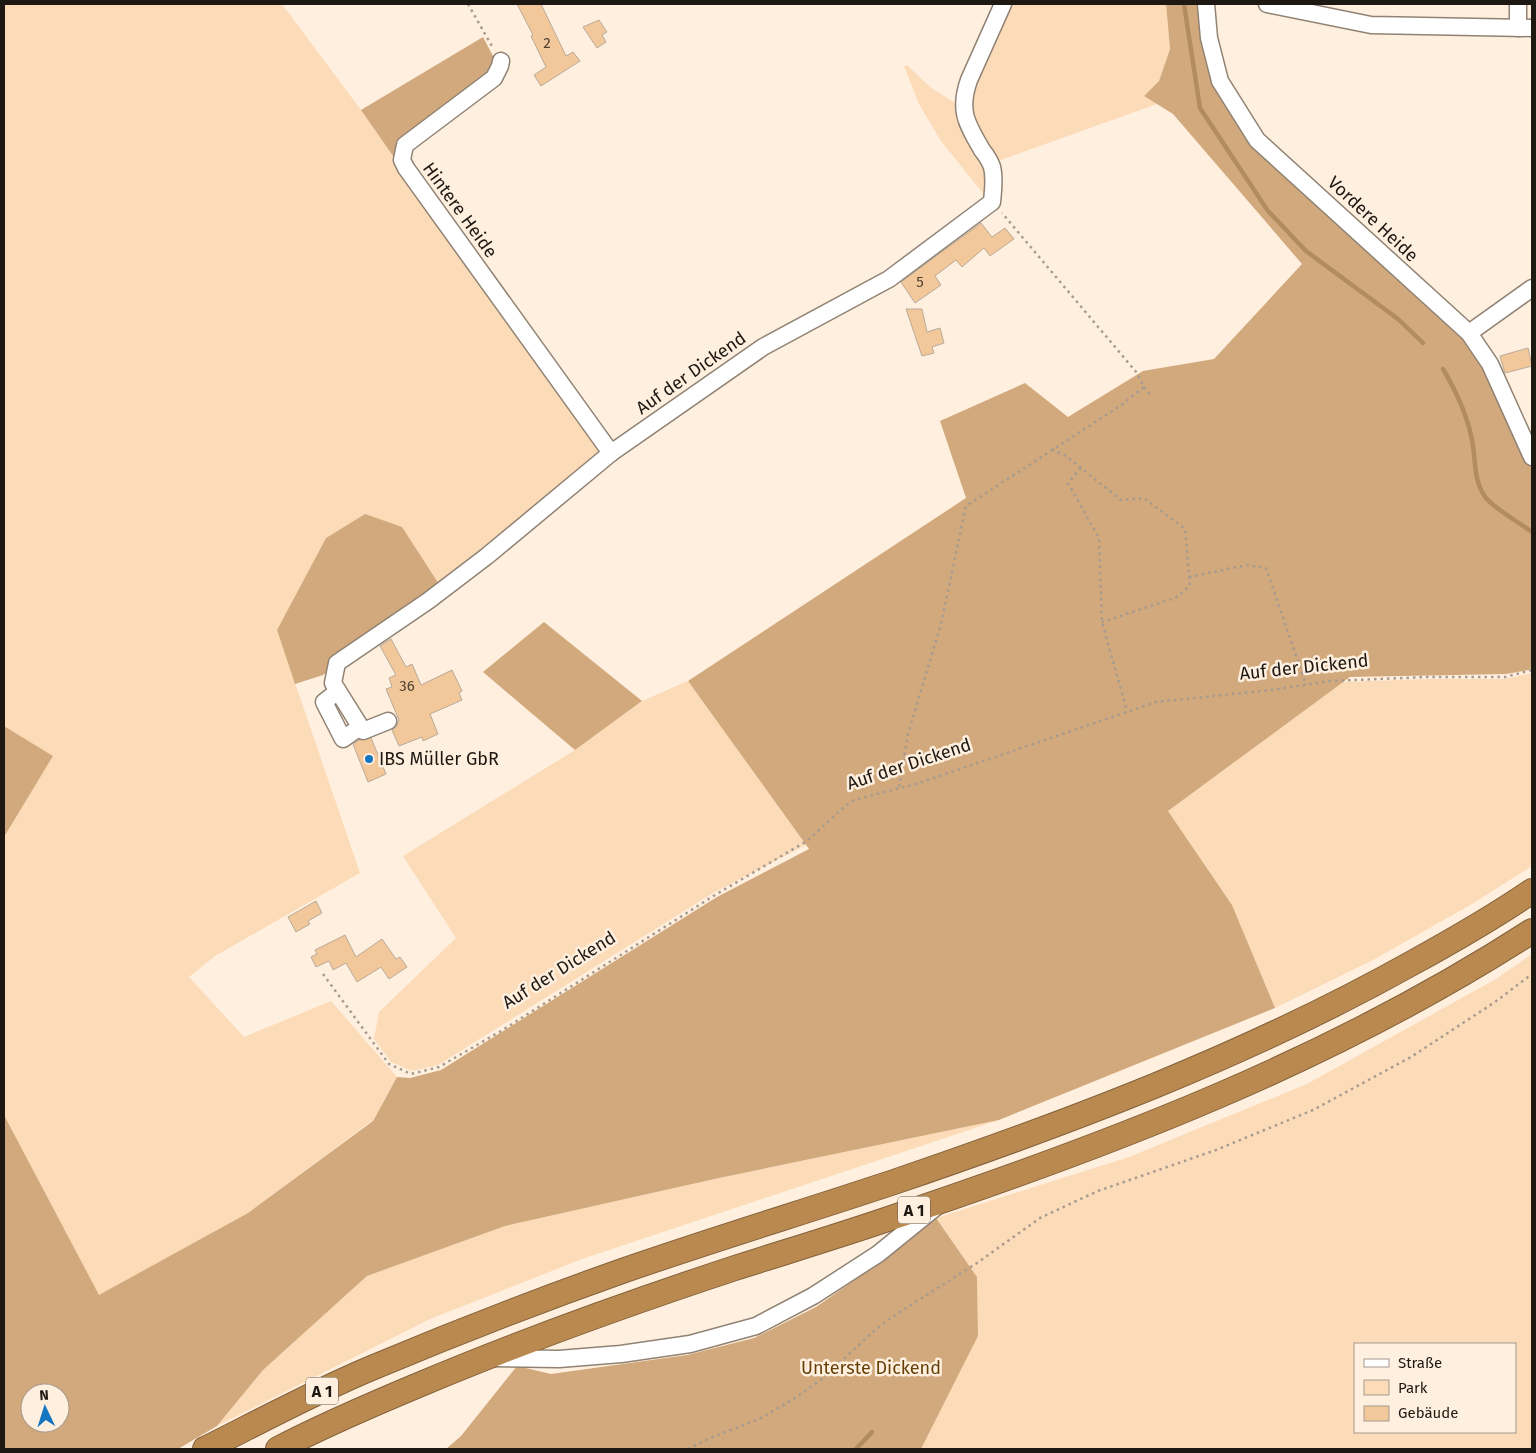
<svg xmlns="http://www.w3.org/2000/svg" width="1536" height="1453" font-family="'Fira Sans',sans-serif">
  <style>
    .green { fill: #fcdbb8; fill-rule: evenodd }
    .forest { fill: #d1a97c; fill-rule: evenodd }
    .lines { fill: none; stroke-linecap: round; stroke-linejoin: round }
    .stream { stroke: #b28b5f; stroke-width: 4.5 }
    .building { fill: #f2c89b; stroke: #b8aa9a }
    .minor-casing { stroke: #908374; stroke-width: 19 }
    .highway-casing { stroke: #82613a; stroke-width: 26 }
    .path { stroke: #a79b8f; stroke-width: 2.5; stroke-dasharray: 2.5 4; stroke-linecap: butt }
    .minor { stroke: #fff; stroke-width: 16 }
    .highway { stroke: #b98950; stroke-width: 24 }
    .poi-dot { fill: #1475c1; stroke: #ffefdf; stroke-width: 2 }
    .labels { text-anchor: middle; stroke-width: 5; stroke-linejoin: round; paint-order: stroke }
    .number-label { font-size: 15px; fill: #524434 }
    .shield { fill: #ffefdf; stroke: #615850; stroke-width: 1 }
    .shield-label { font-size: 16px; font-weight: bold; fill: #1d1812 }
    .street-label { font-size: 18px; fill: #1d1812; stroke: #ffefdf }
    .poi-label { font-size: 18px; fill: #1d1812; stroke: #ffefdf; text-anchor: start }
    .park-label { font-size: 18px; fill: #663f06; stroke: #ffefdf }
  </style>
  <rect width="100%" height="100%" fill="#ffefdf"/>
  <g class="green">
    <polygon points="4,4 282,4 361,110 605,453 440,587 365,514 326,538 277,630 360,873 215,956 189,977 244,1037 331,1001 397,1077 373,1120 248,1213 99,1296 4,1115 4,837 53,756 4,726"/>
    <polygon points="1007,4 1166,4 1170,49 1159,81 1144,96 1157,104 995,162 977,137 969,90"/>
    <polygon points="907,65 930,87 958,105 987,167 986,197 941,141 919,104 904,66"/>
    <polygon points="1532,673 1532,866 1472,904 1373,960 1275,1008 1232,905 1168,811 1343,682 1428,679 1504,679"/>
    <polygon points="688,681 806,845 713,893 438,1065 412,1071 391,1062 374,1039 379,1012 456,938 403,856 575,750 642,701"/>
    <path d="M1532,954V1449H921L978,1336L977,1277L936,1218L1129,1157L1307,1084L1496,979ZM1355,1344H1515V1432H1355Z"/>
    <polygon points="999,1120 582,1259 430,1319 217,1426 263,1370 367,1276 505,1226 719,1178"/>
  </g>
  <g class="forest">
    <path d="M1166,4H1200L1214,81L1254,143L1466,336L1486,366L1532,468V667L1529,670L1506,674L1350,677L1168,811L1232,905L1275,1008L999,1120L719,1178L505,1226L367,1276L263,1370L217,1426L178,1449H4V1115L99,1295L248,1213L373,1121L397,1077L410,1078L441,1070L717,897L809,849L688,681L966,498L940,421L1025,383L1068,417L1143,371L1214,359L1302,264L1173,114L1144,96L1159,81L1170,49ZM30,1393H60V1423H30Z"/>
    <polygon points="483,37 495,60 492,71 398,163 361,110"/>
    <polygon points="365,514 402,527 444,592 323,675 295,684 277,630 326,538"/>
    <polygon points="544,622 642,701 575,750 483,672"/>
    <polygon points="4,726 53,756 4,837"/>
    <polygon points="936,1218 977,1277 978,1336 921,1449 446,1449 461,1436 517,1366 551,1374 687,1355 754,1338 816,1307 876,1265"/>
  </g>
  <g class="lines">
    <g class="stream">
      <polyline points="1184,4 1200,108 1268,211 1306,251 1398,319 1423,343"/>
      <path d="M1443,369C1456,391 1467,414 1472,440C1476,460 1473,481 1486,498C1495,509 1520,523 1532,532"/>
      <polyline points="856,1449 872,1432"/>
    </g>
  </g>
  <g class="building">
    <polygon points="517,4 541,4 566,56 573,52 580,61 541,86 534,75 546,67 531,36 533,35"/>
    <polygon points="599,20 607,32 602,35 606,42 597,48 583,27"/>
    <polygon points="981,223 992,237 1005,228 1014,239 990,256 984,248 962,267 956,260 935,276 941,285 915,303 901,282"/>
    <polygon points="906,309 922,309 927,332 940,328 944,343 932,347 934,353 922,356"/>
    <polygon points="1528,348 1532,366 1505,373 1500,356"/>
    <polygon points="391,639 406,667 412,664 421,685 452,670 462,691 459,693 462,700 430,714 438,734 423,741 422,737 399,746 392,730 396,727 399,720 386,689 392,687 389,678 396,675 380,646"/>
    <polygon points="371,738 386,774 368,782 353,744 359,740"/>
    <polygon points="316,901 322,913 308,921 310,924 296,932 288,917"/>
    <polygon points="345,935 356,957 382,939 396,959 400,957 407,967 389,979 381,967 357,982 346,963 333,970 329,961 316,967 311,957 317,954 315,950"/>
  </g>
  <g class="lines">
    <defs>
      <g id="minor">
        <polyline points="1206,4 1209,38 1220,81 1257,140 1469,333 1490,364 1532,457"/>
        <polyline points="1267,4 1371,25 1532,28"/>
        <polyline points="1518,4 1518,28"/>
        <polyline points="501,61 500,66 494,78 405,145 402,160 406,168 611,453"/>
        <polyline points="1469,333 1532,288"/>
        <polyline points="338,691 324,702 343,739 360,727"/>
        <path d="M388,721L363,731L333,683L337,663L428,601L487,556L611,453L763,347L889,279L992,202C993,191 995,178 992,167C990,161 986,155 982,150C967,124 958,111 969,80L1003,4"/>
        <polyline points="493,1358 559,1359 621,1354 690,1344 756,1326 813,1296 878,1254 936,1207"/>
      </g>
      <g id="highway">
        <path d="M205,1449C261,1421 316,1391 374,1367C457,1332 540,1300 625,1270C714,1239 804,1212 894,1182C1073,1121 1248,1055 1414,962C1454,940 1494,917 1532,891"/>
        <path d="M278,1449C324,1425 373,1404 421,1384C523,1341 629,1303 735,1268C785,1252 835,1237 885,1220C1110,1145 1331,1061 1532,931"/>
      </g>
    </defs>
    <use href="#minor" class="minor-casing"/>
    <use href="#highway" class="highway-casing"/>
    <g class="path">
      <polyline points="468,4 493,48"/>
      <polyline points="1144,387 1149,393 1154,393"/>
      <polyline points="1052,449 1066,456 1121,500 1144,498 1185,529 1190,586 1175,598 1102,622"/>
      <polyline points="1081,468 1068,483 1099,538 1102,622 1127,711"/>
      <polyline points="1189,577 1247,565 1266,568 1306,685"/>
      <polyline points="899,787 908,734 941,624 966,506 1120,406 1144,387 1137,373 1002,213"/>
      <polyline points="323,974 389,1064 411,1074 439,1067 501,1031 715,895 807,841 844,807 854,800 916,784 1156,702 1271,690 1330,681 1428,677 1505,677 1532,670"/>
      <polyline points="688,1449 710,1438 759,1419 792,1400 822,1379 875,1330 895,1315 977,1263 1040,1218 1098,1191 1216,1150 1313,1110 1411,1057 1495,1002 1532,974"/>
    </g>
    <use href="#minor" class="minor"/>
    <use href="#highway" class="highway"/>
  </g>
  <circle class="poi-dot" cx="369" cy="759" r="5"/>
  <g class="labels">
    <g class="number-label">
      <text x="547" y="48">2</text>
      <text x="920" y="287">5</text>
      <text x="407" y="691">36</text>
    </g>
    <g class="shield">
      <rect x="898" y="1196.5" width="32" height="27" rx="4"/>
      <rect x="306" y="1377.5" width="32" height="27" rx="4"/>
    </g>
    <g class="shield-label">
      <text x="914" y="1216">A 1</text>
      <text x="322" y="1397">A 1</text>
    </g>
    <g class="street-label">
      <text transform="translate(460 210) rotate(54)" y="6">Hintere Heide</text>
      <text transform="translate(1373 219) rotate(43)" y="6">Vordere Heide</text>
      <text transform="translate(691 373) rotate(-35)" y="6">Auf der Dickend</text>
      <text transform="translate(1304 667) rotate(-6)" y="6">Auf der Dickend</text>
      <text transform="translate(909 764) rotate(-18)" y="6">Auf der Dickend</text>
      <text transform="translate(559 970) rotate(-32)" y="6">Auf der Dickend</text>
    </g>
    <g class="poi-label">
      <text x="379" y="765">IBS Müller GbR</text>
    </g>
    <g class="park-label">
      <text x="871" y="1374">Unterste Dickend</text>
    </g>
  </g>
  <rect width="1536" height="1453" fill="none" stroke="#1d1812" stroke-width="10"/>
  <rect x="1354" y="1343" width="162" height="90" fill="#ffefdf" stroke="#a5998d"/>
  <rect x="1364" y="1359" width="25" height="8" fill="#ffffff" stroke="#a5998d"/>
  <text x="1398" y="1368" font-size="15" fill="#1d1812">Straße</text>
  <rect x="1364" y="1380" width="25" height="15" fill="#fcdbb8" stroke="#a5998d"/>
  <text x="1398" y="1393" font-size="15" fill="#1d1812">Park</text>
  <rect x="1364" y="1406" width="25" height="15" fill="#f2c89b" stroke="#a5998d"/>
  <text x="1398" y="1418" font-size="15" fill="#1d1812">Gebäude</text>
  <g transform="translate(45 1408) rotate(356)"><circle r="24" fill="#ffefdf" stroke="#a5998d"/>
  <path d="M0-4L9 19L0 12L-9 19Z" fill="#1475c1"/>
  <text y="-8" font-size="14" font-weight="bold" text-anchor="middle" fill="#1d1812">N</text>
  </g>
</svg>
